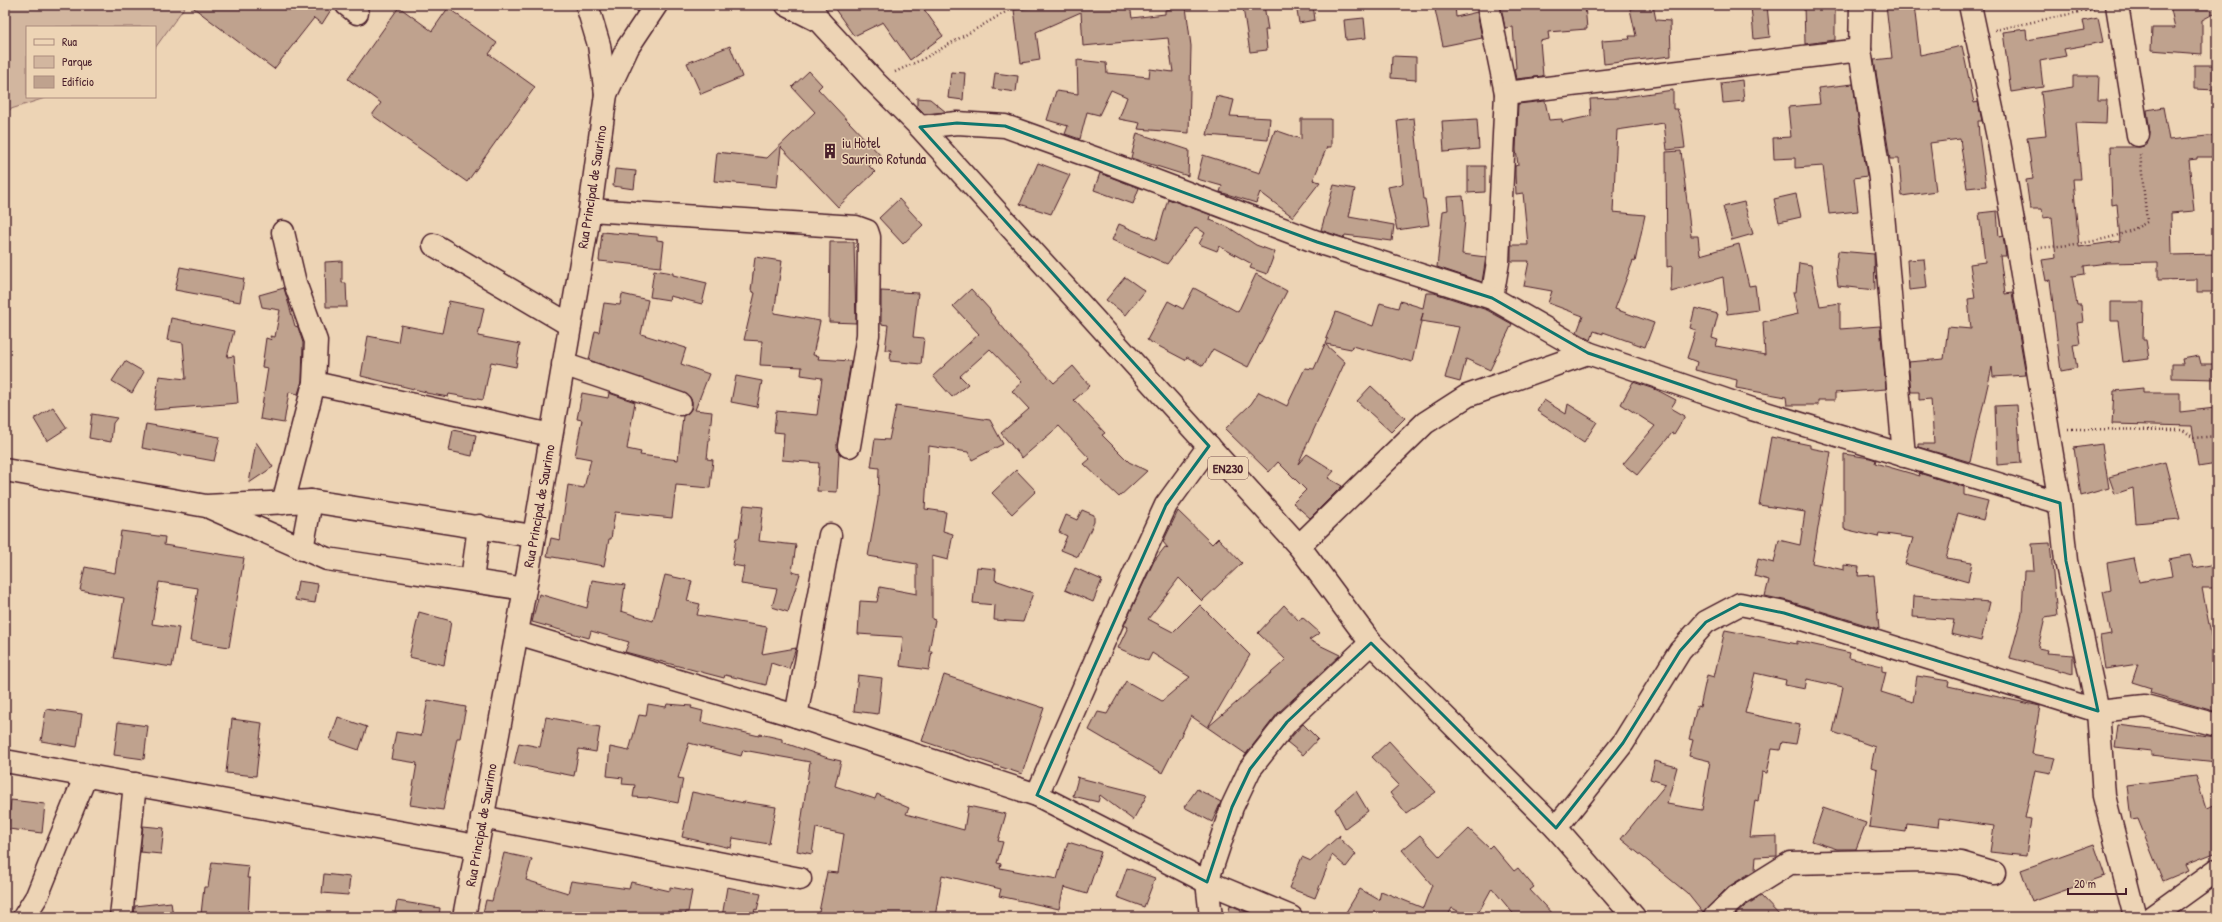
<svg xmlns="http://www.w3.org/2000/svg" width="2222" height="922" font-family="'Patrick Hand',sans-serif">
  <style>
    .green { fill: #d2b69f; stroke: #8e6a65 }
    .building { fill: #bfa28e; stroke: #4a1f2b }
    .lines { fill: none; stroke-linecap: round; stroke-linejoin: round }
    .minor-casing { stroke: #4a1f2b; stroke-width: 25 }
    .major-casing { stroke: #4a1f2b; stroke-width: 25 }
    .path { stroke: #4a1f2b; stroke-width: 2.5; stroke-dasharray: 1 3; stroke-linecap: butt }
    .minor { stroke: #edd4b5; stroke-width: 22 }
    .major { stroke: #edd4b5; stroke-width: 22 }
    .marked { fill: none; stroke: #0f766e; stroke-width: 3; stroke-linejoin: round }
    .labels { text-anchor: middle; stroke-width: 3; stroke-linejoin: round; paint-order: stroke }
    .shield { fill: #edd4b5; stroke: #7b5554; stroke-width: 1 }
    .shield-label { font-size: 13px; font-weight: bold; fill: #4a1f2b }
    .poi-label { font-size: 14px; fill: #4a1f2b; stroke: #edd4b5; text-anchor: start }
    .street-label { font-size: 14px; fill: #4a1f2b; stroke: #edd4b5 }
  </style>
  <rect width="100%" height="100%" fill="#edd4b5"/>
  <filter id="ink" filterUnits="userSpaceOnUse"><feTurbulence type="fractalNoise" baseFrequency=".025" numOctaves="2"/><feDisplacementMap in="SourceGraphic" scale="8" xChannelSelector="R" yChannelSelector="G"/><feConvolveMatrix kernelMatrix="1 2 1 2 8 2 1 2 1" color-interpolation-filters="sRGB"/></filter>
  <g filter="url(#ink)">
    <polygon class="green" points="5,5 186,5 155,48 155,27 27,27 27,97 48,97 5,111"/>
    <g class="building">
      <polygon points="190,5 334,5 322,24 314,18 274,69"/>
      <polygon points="832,5 921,5 943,36 910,60 883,22 854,36"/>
      <polygon points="1052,5 1130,5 1132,18 1165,14 1165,10 1186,7 1191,46 1189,133 1138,129 1140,123 1119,119 1127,97 1111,90 1099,115 1087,112 1080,139 1065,134 1068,126 1047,120 1056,91 1078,94 1077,60 1106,63 1107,73 1149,77 1150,69 1173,72 1168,38 1083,46 1081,12 1036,32 1040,60 1021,63 1014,10"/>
      <polygon points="1264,5 1268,30 1265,30 1267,50 1250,52 1243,8"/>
      <polygon points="1296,5 1313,5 1315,20 1299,23"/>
      <polygon points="1434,5 1455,5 1456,17 1477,12 1482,38 1443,46"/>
      <polygon points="1511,5 1585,5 1587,29 1548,32 1549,39 1540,41 1543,76 1516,79 1514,69 1516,68 1513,27 1505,28 1501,7"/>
      <polygon points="1647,5 1653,5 1656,20 1670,21 1671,56 1604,64 1602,41 1630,39 1629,36 1636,36 1630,9"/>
      <polygon points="1767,5 1770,37 1754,39 1751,6"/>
      <polygon points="1804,5 1835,5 1835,40 1805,44"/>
      <polygon points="1886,5 1914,5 1920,55 1962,46 1974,103 1978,102 1982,121 1978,121 1979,136 1986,186 1967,188 1960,139 1930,143 1936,191 1902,196 1899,159 1890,159 1874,60 1892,58"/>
      <polygon points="2170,5 2217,5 2217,12 2202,20 2202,54 2151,50 2152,28 2175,28"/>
      <polygon points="399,7 432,31 448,8 497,43 489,54 535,87 467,182 372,115 381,103 348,79"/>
      <polygon points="1364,18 1366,38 1346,40 1344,20"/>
      <polygon points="2098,18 2103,42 2064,49 2066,56 2040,61 2043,87 2011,92 2003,32 2026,29 2027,40 2085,30 2083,21"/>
      <polygon points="730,46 742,77 701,94 687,63"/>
      <polygon points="1392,56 1416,57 1416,80 1391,78"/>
      <polygon points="2194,65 2217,65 2217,90 2194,89"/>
      <polygon points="809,71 822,85 818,89 881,156 869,166 875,172 838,207 781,147 777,187 714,181 717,152 767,158 815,112 792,87"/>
      <polygon points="951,72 965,73 963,100 948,98"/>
      <polygon points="995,73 1018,76 1016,92 993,89"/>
      <polygon points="2073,76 2099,76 2098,100 2107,100 2106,124 2076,123 2081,179 2073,179 2079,247 2120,241 2117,204 2112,205 2110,147 2140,147 2147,145 2150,133 2147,110 2163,107 2169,140 2217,135 2217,157 2197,157 2197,159 2189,160 2194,211 2171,213 2172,255 2216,254 2214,292 2197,292 2197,279 2158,280 2158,262 2107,263 2084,266 2085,274 2072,276 2077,305 2081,305 2083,322 2077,323 2080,344 2073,345 2077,368 2061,371 2050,280 2046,281 2042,260 2056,258 2052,217 2043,218 2042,209 2030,209 2026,180 2033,179 2027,137 2046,135 2041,92 2073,87"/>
      <polygon points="1742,80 1744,101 1723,103 1721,83"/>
      <polygon points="1853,84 1867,176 1854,178 1858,211 1829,214 1823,166 1795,168 1795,158 1774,159 1773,138 1791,137 1788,107 1820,104 1818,88"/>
      <polygon points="1673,90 1673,109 1677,109 1682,123 1685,148 1667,150 1664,123 1617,130 1613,212 1645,215 1635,262 1633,261 1615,309 1654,323 1645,347 1603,332 1603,334 1594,331 1591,340 1577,332 1583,316 1548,303 1552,291 1524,286 1529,261 1511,261 1511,245 1528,245 1523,193 1516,194 1515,174 1515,166 1518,165 1516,150 1518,104 1545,101 1549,120 1562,119 1562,122 1591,116 1590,99 1617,98"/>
      <polygon points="1216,96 1234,100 1230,116 1270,118 1268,140 1207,135"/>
      <polygon points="917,98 930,99 946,112 925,114 917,106"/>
      <polygon points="1414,118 1423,199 1425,199 1429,225 1397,230 1388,187 1403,184 1397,120"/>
      <polygon points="1301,119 1331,119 1331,147 1327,147 1313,180 1320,182 1293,217 1260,192 1256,203 1220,192 1222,186 1197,179 1203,155 1260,173 1275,130 1301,139"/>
      <polygon points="1477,119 1479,149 1444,152 1442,121"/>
      <polygon points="1137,133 1189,150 1188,176 1131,158"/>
      <polygon points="1681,151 1691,236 1698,236 1700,255 1739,244 1749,286 1755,285 1758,310 1727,314 1723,277 1671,292 1672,266 1667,267 1666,152"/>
      <polygon points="1038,163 1070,175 1051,214 1020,204"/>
      <polygon points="1468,166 1485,166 1485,192 1468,193"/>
      <polygon points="615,169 636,171 634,189 613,186"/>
      <polygon points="1100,173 1139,188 1133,204 1094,190"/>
      <polygon points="1334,185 1355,189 1349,217 1394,225 1392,241 1345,235 1344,238 1321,230"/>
      <polygon points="1796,194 1801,217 1779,222 1774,199"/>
      <polygon points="1463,196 1465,219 1462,254 1486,257 1482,282 1437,267 1443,211 1448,210 1447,197"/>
      <polygon points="899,199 923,225 903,244 879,218"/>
      <polygon points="1168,199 1211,215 1210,220 1228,227 1256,245 1275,252 1267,274 1250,268 1252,264 1219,246 1217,251 1199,244 1205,233 1196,227 1167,264 1112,240 1119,224 1156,240"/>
      <polygon points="1744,202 1753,234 1732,240 1723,207"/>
      <polygon points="1997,211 1999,237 2003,236 2006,256 2000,256 2005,294 2012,293 2026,375 1993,377 1992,367 1970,462 1918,447 1918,444 1934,444 1931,399 1919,400 1919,392 1911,392 1908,362 1944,359 1948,327 1971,329 1968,299 1975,298 1970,264 1985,262 1979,213"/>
      <polygon points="602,232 657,237 657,240 664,241 661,267 599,261"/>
      <polygon points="830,242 854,242 856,323 829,322"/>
      <polygon points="1838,251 1874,254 1875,290 1838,286 1836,268"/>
      <polygon points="755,257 782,261 774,313 820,321 813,355 819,356 818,359 851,361 837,444 839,453 837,492 817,491 819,463 782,460 784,433 774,432 776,411 817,415 822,378 801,375 802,367 760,365 762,341 744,340 755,293 751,291"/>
      <polygon points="1924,259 1927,288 1909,290 1907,260"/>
      <polygon points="342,261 342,283 346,283 347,307 326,307 325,262"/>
      <polygon points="1799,263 1811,265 1820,306 1840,303 1840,329 1880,326 1886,389 1835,393 1835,400 1818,400 1818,405 1787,405 1786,397 1736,388 1737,380 1695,370 1697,362 1687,358 1696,330 1690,328 1695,308 1718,314 1712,338 1718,340 1716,346 1765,355 1763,322 1798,314 1793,292 1796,292"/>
      <polygon points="180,267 244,279 240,302 175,290"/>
      <polygon points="654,270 673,273 673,275 707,283 702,304 670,296 669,300 650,297"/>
      <polygon points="1256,274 1287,291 1248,367 1213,349 1203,366 1187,357 1185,360 1147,340 1168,301 1183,309 1194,288 1238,312"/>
      <polygon points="1125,277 1145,291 1126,315 1106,300"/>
      <polygon points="284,288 295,326 298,327 303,343 302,381 298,394 289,392 284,423 260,419 268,368 262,367 266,338 272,340 270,336 275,337 280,310 262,307 259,295"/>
      <polygon points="971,289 991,311 990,312 1014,341 1054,383 1073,366 1090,386 1074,400 1105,433 1102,435 1129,462 1147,471 1119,497 1084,464 1090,459 1059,426 1022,458 1001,433 1029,409 1012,391 1022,382 990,349 960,376 968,384 952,397 933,376 979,334 953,306"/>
      <polygon points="881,291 918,293 913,337 924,338 921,364 890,361 891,350 885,350 888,325 881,324"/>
      <polygon points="1426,293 1434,293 1487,310 1512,324 1490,370 1466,359 1460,382 1445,378 1459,327 1421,321 1423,313 1412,362 1352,346 1351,349 1326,344 1328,339 1326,338 1336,312 1373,326 1380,303 1398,308 1400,301 1423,308"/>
      <polygon points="622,294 648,300 641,334 686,348 681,364 709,374 695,410 712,412 707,459 713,460 710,488 676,485 672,518 615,512 611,539 609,539 604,566 547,556 551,538 560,540 568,485 584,488 591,459 575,456 582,420 577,419 582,393 608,398 609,393 635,402 627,449 641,452 640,455 678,460 683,416 688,413 692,408 692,401 689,396 589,360 595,331 599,332 604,303 620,305"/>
      <polygon points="449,301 484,308 478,336 520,344 516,367 491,362 483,400 449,394 448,397 426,393 426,392 361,376 368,336 398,342 401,325 442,333"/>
      <polygon points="2111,302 2144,302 2143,340 2146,340 2149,359 2123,362 2118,321 2111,321"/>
      <polygon points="171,318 234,331 227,357 234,356 238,403 154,410 159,376 186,379 183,343 167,340"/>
      <polygon points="1325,344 1345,362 1298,464 1307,454 1334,471 1328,478 1342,486 1310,518 1293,503 1306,490 1278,462 1269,472 1225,429 1251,404 1259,392 1287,406 1305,368 1314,369"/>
      <polygon points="2199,356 2201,364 2217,364 2217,379 2172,378 2172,364 2183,364 2182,359"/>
      <polygon points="125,361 144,372 132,393 112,381"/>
      <polygon points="736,376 762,381 757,407 731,402"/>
      <polygon points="1633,382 1657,390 1676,400 1671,408 1685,416 1674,434 1672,433 1637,475 1623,464 1655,426 1621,404"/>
      <polygon points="1371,386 1405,418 1391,432 1357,401"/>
      <polygon points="2143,388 2143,393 2180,393 2180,412 2215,408 2217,464 2198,467 2192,426 2112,424 2114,391"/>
      <polygon points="1544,400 1566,414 1568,404 1597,422 1584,442 1537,411"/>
      <polygon points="2017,405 2021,463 1997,465 1995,406"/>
      <polygon points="896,406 990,420 1003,444 972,460 968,452 929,446 925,509 946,512 943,531 953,534 948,560 932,556 932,619 935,620 929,651 932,651 929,670 900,666 903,637 858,634 860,601 877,602 880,587 917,594 917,564 868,556 878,500 879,468 871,467 875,439 889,440"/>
      <polygon points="53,407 67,428 47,441 34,419"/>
      <polygon points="92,414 117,418 113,423 111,442 89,438"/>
      <polygon points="146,424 220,437 214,461 142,448"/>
      <polygon points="453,430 476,435 472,456 449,451"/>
      <polygon points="1771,437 1810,445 1810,448 1831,452 1812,563 1844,570 1844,565 1859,567 1858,576 1874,575 1879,629 1788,601 1765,596 1769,580 1754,576 1758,559 1774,563 1779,540 1800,545 1805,512 1759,505"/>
      <polygon points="256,442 273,467 249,483"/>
      <polygon points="2102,444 2109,488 2081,496 2074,448"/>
      <polygon points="1844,454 1870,458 1876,460 1875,463 1920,476 1919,473 1964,487 1964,495 1988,501 1983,520 1958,513 1946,558 1972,562 1968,582 1905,564 1913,538 1879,533 1878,537 1844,529"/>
      <polygon points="2165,462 2180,519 2136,523 2133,488 2115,494 2109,477"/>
      <polygon points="1016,470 1036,491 1012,514 992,493"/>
      <polygon points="744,505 763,507 759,541 796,545 792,572 800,574 788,612 772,607 777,589 741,584 744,567 732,565 736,538 739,538"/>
      <polygon points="1082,510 1094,515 1094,522 1078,557 1061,550 1067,536 1059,532 1066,515 1077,520"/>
      <polygon points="1178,511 1212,544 1218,538 1242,563 1202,601 1179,578 1148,619 1173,632 1200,605 1250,655 1208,727 1286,660 1258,633 1284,605 1299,621 1302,617 1320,633 1309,640 1340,655 1278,713 1246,754 1191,716 1162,773 1089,730 1098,712 1107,714 1126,681 1162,701 1190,677 1152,653 1148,661 1118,648 1128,627 1124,625 1154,561 1165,547 1168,548 1163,542"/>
      <polygon points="121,531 165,537 164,545 244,558 229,647 190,641 198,588 159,582 152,624 179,628 172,667 114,658 124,598 80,590 85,567 115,573"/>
      <polygon points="2050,543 2057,616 2045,618 2038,648 2048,650 2047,653 2073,655 2073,674 2010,658 2022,613 2024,571 2034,571 2032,544"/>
      <polygon points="2190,555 2194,568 2216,564 2216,588 2202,588 2217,666 2217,712 2150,693 2151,688 2132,682 2138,664 2105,669 2100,636 2111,634 2103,592 2111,590 2107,563 2134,558 2139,582 2172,576 2169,559"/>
      <polygon points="977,567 996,569 995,580 1033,593 1023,622 994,620 995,605 973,603"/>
      <polygon points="1075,568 1102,580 1093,602 1065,590"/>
      <polygon points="665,575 692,581 687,601 700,604 697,615 767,627 762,654 796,648 789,669 771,663 766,685 725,675 724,678 625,652 629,642 591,631 589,638 532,622 539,594 587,608 592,580 625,585 621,611 653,621"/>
      <polygon points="298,581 318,584 315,603 295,600"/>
      <polygon points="1914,596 1990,602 1981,641 1951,634 1954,620 1913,617"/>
      <polygon points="419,612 451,621 444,665 409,657"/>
      <polygon points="1725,630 1797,644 1797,641 1850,653 1849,658 1882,666 1882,671 1886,672 1881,692 1913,702 1917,676 1949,681 1948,686 2040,706 2032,754 2055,758 2051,773 2035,770 2025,818 2031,819 2026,856 1990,852 1994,826 1939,818 1938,827 1907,823 1906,832 1869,827 1877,769 1871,767 1875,747 1833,732 1843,687 1807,679 1805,689 1785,685 1786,680 1755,673 1745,713 1800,725 1796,744 1782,742 1780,750 1772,749 1767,773 1762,772 1758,801 1755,800 1750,837 1777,836 1777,856 1756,857 1755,870 1728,887 1703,913 1687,893 1621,839 1666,784 1650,779 1655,761 1677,767 1667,804 1702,810 1710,761 1689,756 1693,740 1689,739 1697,706 1700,707 1707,675 1714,677"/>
      <polygon points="858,675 882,678 878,714 854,711"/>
      <polygon points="944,675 1044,708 1022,774 922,741"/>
      <polygon points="428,700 466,707 460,738 457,738 443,810 410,805 417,763 391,759 396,732 421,736"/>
      <polygon points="648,704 666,707 667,704 692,706 691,708 703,711 701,722 759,736 760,734 782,739 782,742 828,758 841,761 835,786 875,799 877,794 909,808 906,814 964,830 968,806 1006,814 998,841 1003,842 997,863 1001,864 1000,868 1057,879 1068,842 1101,852 1087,894 1064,887 1059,909 999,896 1001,889 942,875 935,917 818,917 827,872 838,873 844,834 816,828 812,854 797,851 810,762 743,750 741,756 689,743 678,778 683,779 678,803 648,797 648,798 633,797 635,785 622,784 623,778 607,776 610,747 629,751 639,715 646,716"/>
      <polygon points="46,709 82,714 77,747 41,741"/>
      <polygon points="338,717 367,727 359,750 330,740"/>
      <polygon points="546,717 600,727 596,752 579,749 574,776 514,764 519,743 540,747"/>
      <polygon points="232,719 262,723 256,776 226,773"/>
      <polygon points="118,722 148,726 144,759 114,755"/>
      <polygon points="1303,724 1318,739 1303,755 1287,742"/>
      <polygon points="2118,725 2217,737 2217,762 2151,755 2151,751 2115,747"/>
      <polygon points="1389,741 1436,792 1406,813 1390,793 1399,785 1372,757"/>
      <polygon points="2196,776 2206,808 2217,804 2217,852 2186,864 2189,870 2163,881 2138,819 2131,820 2127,785"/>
      <polygon points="1076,777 1147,795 1133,820 1100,795 1098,802 1073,796 1078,778"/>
      <polygon points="1197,789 1221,802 1212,822 1184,807"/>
      <polygon points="1356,791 1368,811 1345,828 1335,809"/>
      <polygon points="692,792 744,803 744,802 776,807 769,844 733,838 731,848 682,837"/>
      <polygon points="11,800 45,804 42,833 8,829"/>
      <polygon points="1823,808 1866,823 1856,849 1837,849 1812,841"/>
      <polygon points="143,826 164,828 161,854 140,852"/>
      <polygon points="1469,829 1489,848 1492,845 1514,871 1518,868 1534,887 1530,890 1555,917 1516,917 1492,888 1476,917 1469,917 1452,908 1447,917 1343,917 1360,889 1379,900 1381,891 1423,908 1432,885 1402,850 1420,835 1440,857"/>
      <polygon points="1340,835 1339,838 1356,854 1346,867 1332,855 1315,898 1289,888 1302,857 1311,861"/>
      <polygon points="2094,844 2105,876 2032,902 2021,870"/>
      <polygon points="504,853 532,859 526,880 568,893 571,881 629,889 631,882 670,891 670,887 692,891 688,912 686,912 685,917 482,917 486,900 492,901"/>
      <polygon points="212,862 249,866 247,878 250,878 248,917 201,914 204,887 208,887"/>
      <polygon points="1127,868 1155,878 1144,907 1117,897"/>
      <polygon points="324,874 350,877 348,895 322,893"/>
      <polygon points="727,887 761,894 757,910 755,909 753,917 722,917"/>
      <polygon points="1761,896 1781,917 1733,917 1745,906"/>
      <polygon points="397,901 440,908 439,917 394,917"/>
      <polygon points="171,902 173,917 134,917 135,906"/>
      <polygon points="1230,905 1258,917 1228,917"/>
    </g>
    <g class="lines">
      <defs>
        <g id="minor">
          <polyline points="347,5 357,13"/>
          <polyline points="587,5 599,45 606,94"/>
          <polyline points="1488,5 1506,93 1498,262 1492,298"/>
          <polyline points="1861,5 1860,50 1880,179 1904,456"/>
          <polyline points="1970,5 1999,142 2018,250 2060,503 2066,561 2098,711 2104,796 2135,917"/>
          <polyline points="2117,5 2138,135"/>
          <polyline points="1506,93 1860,50"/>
          <polyline points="920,127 957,123 1005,126 1100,160 1317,242 1492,298 1588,353 1752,409 2060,503"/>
          <polyline points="590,210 856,227 867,231 869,237 868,335 849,446"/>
          <polyline points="283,232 295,283 316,341 314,383"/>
          <polyline points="434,245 570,325"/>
          <polyline points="563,364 680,404"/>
          <polyline points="5,470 206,506 311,501 533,536"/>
          <polyline points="283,503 314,383 551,435"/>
          <polyline points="211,508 327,559 525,589"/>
          <polyline points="1299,546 1425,423 1467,396 1588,353"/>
          <polyline points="302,549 311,501"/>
          <polyline points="472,580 479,526"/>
          <polyline points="517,633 796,716 1037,795 1207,882 1291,917"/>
          <polyline points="796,716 830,535"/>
          <polyline points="5,761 476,846"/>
          <polyline points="1037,795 1114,618 1166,505 1209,446"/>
          <polyline points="482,817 800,879"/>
          <polyline points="1556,828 1623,743 1680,651 1706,622 1740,604 1784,613 2098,711 2145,706 2217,725"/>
          <polyline points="24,917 37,896 86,775"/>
          <polyline points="121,917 135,784"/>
          <polyline points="464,917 525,589 590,210 606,94 628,47 656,5"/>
          <polyline points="1211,917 1207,882 1232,807 1250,769 1287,722 1371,643"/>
          <polyline points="1715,917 1737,896 1790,863 1924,860 1961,863 1994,873"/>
          <polyline points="2152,917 2217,870"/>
        </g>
        <g id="major">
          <polyline points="787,5 819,21"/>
          <polyline points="811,5 819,21 875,82 920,127 1299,546 1371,643 1556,828 1634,917"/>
        </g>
      </defs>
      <use href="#minor" class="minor-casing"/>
      <use href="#major" class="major-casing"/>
      <g class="path">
        <polyline points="1995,30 2098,8"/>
        <polyline points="895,72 923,59 1018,5"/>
        <path d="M2038,248C2073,245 2117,241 2147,222L2140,154"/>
        <polyline points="2068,429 2183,430 2194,438 2217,436"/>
      </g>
      <use href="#minor" class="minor"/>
      <use href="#major" class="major"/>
    </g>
  </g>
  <path class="marked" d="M957,123L1005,126L1317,242L1492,298L1588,353L1752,409L2060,503L2066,561L2098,711L1784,613L1740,604L1706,622L1680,651L1623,743L1556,828L1371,643L1287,722L1250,769L1232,807L1207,882L1037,795L1166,505L1209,446L920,127Z"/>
  <defs>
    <symbol id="building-bare" viewBox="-9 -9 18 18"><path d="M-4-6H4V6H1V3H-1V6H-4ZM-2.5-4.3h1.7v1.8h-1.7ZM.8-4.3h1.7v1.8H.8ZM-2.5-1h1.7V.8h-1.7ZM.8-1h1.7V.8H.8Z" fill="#4a1f2b" stroke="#edd4b5" stroke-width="2.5" paint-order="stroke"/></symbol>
  </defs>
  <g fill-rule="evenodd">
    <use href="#building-bare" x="819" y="140" width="22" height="22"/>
  </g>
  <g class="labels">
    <rect class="shield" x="1208" y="457" width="40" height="22" rx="3"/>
    <g class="shield-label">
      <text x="1228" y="473">EN230</text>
    </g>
    <g class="poi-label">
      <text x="842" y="148">iu Hotel<tspan x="842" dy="16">Saurimo Rotunda</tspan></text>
    </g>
    <g class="street-label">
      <text transform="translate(592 187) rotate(-81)" y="5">Rua Principal de Saurimo</text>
      <text transform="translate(539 506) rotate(-80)" y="5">Rua Principal de Saurimo</text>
      <text transform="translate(481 825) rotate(-80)" y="5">Rua Principal de Saurimo</text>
    </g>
  </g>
  <rect width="2222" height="922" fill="none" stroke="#edd4b5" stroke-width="20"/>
  <rect x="10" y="10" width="2202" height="902" fill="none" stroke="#4a1f2b" stroke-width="1.5" filter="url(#ink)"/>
  <rect x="26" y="26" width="130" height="72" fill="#edd4b5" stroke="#ac8c7e"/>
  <rect x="34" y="39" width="20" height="6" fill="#edd4b5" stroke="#ac8c7e"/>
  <text x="62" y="46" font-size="12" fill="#4a1f2b">Rua</text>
  <rect x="34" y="56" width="20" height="12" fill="#d2b69f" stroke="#ac8c7e"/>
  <text x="62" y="66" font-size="12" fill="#4a1f2b">Parque</text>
  <rect x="34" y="76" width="20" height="12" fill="#bfa28e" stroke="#ac8c7e"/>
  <text x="62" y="86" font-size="12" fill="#4a1f2b">Edifício</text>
  <path d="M2068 888v6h58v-6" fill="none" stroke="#4a1f2b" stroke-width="2"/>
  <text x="2074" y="888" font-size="12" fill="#4a1f2b" stroke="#edd4b5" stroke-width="3" paint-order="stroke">20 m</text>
</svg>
